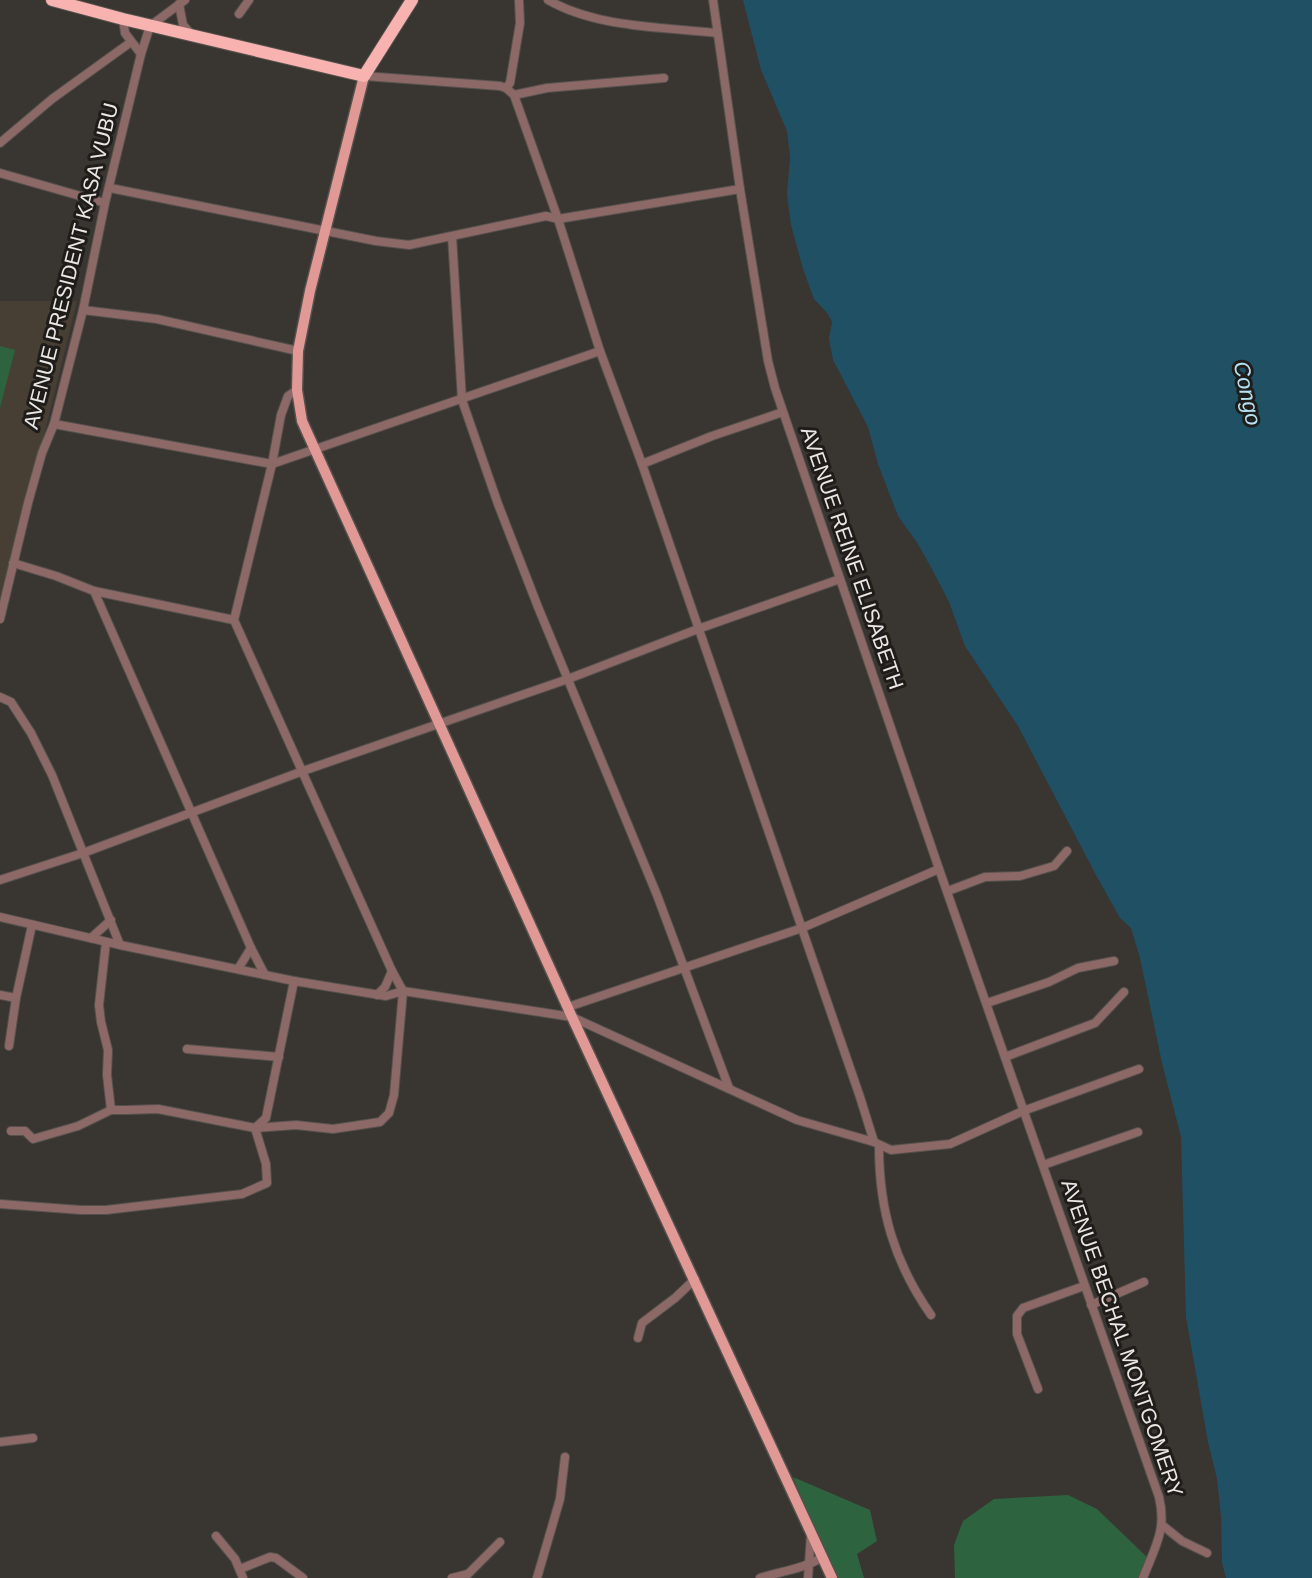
<svg xmlns="http://www.w3.org/2000/svg" width="1312" height="1578" font-family="Arial,sans-serif">
  <style>
    .built { fill: #473e34 }
    .green { fill: #2d643f }
    .water { fill: #205064 }
    .lines { fill: none; stroke-linecap: round; stroke-linejoin: round }
    .minor-casing { stroke: #55514d; stroke-width: 10 }
    .major-casing { stroke: #55514d; stroke-width: 13 }
    .highway-casing { stroke: #55514d; stroke-width: 14 }
    .minor { stroke: #8c6967; stroke-width: 8 }
    .major { stroke: #e19996; stroke-width: 10 }
    .highway { stroke: #f8b2af; stroke-width: 12 }
    .labels { text-anchor: middle; stroke-width: 6; stroke-linejoin: round; paint-order: stroke }
    .street-label { font-size: 21px; fill: #eae7e4; stroke: #1f1d1a }
    .water-label { font-size: 22px; font-style: italic; fill: #b5e0f4; stroke: #1f1d1a }
  </style>
  <rect width="100%" height="100%" fill="#393530"/>
  <polygon class="built" points="0,301 77,301 0,615"/>
  <g class="green">
    <polygon points="0,346 15,350 0,408"/>
    <polygon points="793,1477 870,1510 877,1541 857,1554 864,1578 835,1578"/>
    <polygon points="1068,1495 1097,1509 1149,1559 1141,1578 955,1578 954,1545 963,1521 994,1499"/>
  </g>
  <polygon class="water" points="743,0 1312,0 1312,1578 1226,1578 1222,1563 1221,1517 1217,1479 1208,1442 1186,1317 1181,1137 1162,1063 1140,958 1131,928 1120,918 1096,875 1018,726 965,646 949,602 933,571 918,544 898,516 878,464 868,427 833,360 829,339 832,322 828,314 814,299 803,269 791,225 787,195 790,157 787,131 761,70"/>
  <g class="lines">
    <defs>
      <g id="minor">
        <path d="M548,0C597,28 662,27 717,33"/>
        <path d="M713,0L740,189L768,361L775,388L939,869L1159,1497C1167,1530 1155,1547 1143,1578"/>
        <polyline points="179,4 183,25 192,35"/>
        <polyline points="239,14 249,0"/>
        <polyline points="123,19 125,33 141,54"/>
        <polyline points="364,76 500,86 506,88 514,95 558,219 600,351 642,464 860,1097 874,1142"/>
        <polyline points="506,88 510,83 520,23 519,0"/>
        <polyline points="514,95 547,88 664,78"/>
        <polyline points="0,143 52,99 131,42"/>
        <polyline points="0,173 105,203"/>
        <polyline points="110,188 376,241 409,245 546,216 558,219 740,189"/>
        <polyline points="452,236 462,400 498,504 538,607 657,895 729,1088"/>
        <polyline points="83,310 157,319 298,351"/>
        <polyline points="54,424 272,464 600,351"/>
        <polyline points="642,464 712,436 783,412"/>
        <polyline points="13,563 56,576 94,591 234,620"/>
        <polyline points="94,591 251,948 265,975"/>
        <polyline points="0,619 28,503 42,453 54,424 83,310 105,203 141,54 150,26 185,0"/>
        <polyline points="0,697 11,702 31,733 52,775 120,945"/>
        <polyline points="0,880 83,853 303,771 568,679 698,629 840,579"/>
        <polyline points="948,891 985,877 1020,876 1054,866 1067,851"/>
        <polyline points="0,917 120,945 294,981 386,996 403,991 572,1017 797,1120 874,1142 891,1150 950,1144 1023,1111 1139,1069"/>
        <polyline points="91,938 111,920"/>
        <polyline points="106,942 99,1005 101,1022 108,1050 107,1075 111,1110"/>
        <polyline points="238,969 251,948"/>
        <polyline points="0,995 16,998"/>
        <polyline points="377,995 385,987 392,971"/>
        <polyline points="987,1003 1049,982 1078,968 1114,961"/>
        <polyline points="568,1007 802,928 939,869"/>
        <polyline points="9,1046 16,998 32,925"/>
        <polyline points="187,1049 279,1057"/>
        <polyline points="1005,1057 1095,1023 1124,992"/>
        <polyline points="255,1128 266,1118 294,981"/>
        <polyline points="11,1131 25,1131 33,1139 78,1126 111,1110 126,1110 158,1109 255,1128 296,1125 333,1129 380,1122 389,1113 394,1095 403,991 392,971 234,620 272,464 281,415 288,396 297,390"/>
        <path d="M879,1146C879,1210 894,1262 931,1315"/>
        <polyline points="1043,1165 1138,1132"/>
        <polyline points="0,1204 81,1210 106,1210 242,1194 267,1183 266,1164 255,1128"/>
        <polyline points="1091,1305 1144,1282"/>
        <polyline points="638,1338 642,1323 675,1298 695,1279"/>
        <polyline points="1038,1389 1017,1334 1017,1316 1023,1308 1084,1286"/>
        <polyline points="0,1442 33,1438"/>
        <polyline points="1162,1525 1182,1541 1207,1553"/>
        <polyline points="216,1536 235,1559 243,1578"/>
        <polyline points="240,1569 270,1557 276,1558 303,1578"/>
        <polyline points="452,1578 468,1574 500,1542"/>
        <polyline points="537,1578 560,1499 565,1457"/>
        <path d="M760,1578C782,1571 803,1569 823,1557"/>
        <polyline points="808,1578 811,1534"/>
      </g>
      <polyline id="major" points="364,76 310,291 298,351 297,390 302,421 572,1017 832,1578"/>
      <polyline id="highway" points="52,0 123,19 364,76 412,0"/>
    </defs>
    <use href="#minor" class="minor-casing"/>
    <use href="#major" class="major-casing"/>
    <use href="#highway" class="highway-casing"/>
    <use href="#minor" class="minor"/>
    <use href="#major" class="major"/>
    <use href="#highway" class="highway"/>
  </g>
  <g class="labels">
    <g class="street-label">
      <text transform="translate(71 266) rotate(-76)" y="7">AVENUE PRESIDENT KASA VUBU</text>
      <text transform="translate(852 558) rotate(71)" y="7">AVENUE REINE ELISABETH</text>
      <text transform="translate(1122 1338) rotate(71)" y="7">AVENUE BECHAL MONTGOMERY</text>
    </g>
    <g class="water-label">
      <text transform="translate(1248 393) rotate(78)" y="8">Congo</text>
    </g>
  </g>
</svg>
